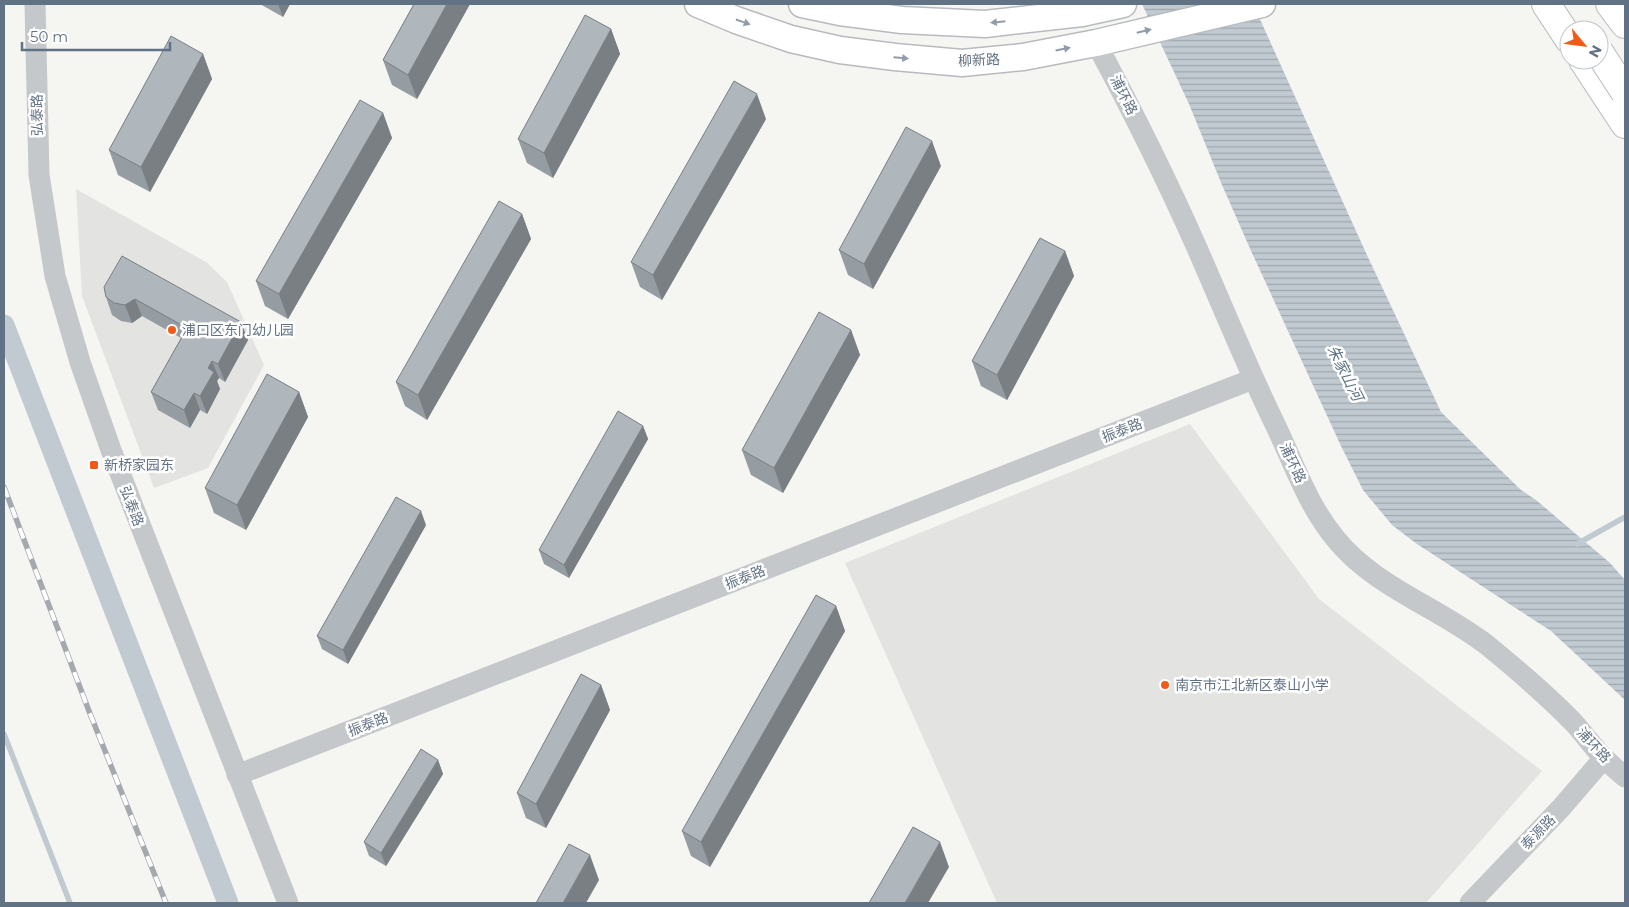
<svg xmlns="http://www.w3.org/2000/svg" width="1629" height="907" font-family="Montserrat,'Noto Sans SC',sans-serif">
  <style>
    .built { fill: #e3e4e2 }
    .water { fill: url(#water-rules) }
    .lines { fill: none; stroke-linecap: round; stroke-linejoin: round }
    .stream { stroke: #c0cad0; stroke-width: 5.5 }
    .canal { stroke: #c0cad0; stroke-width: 21 }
    .major-casing { stroke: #b7bbbf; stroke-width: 29 }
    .highway-casing { stroke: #b6b9bd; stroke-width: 30 }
    .minor { stroke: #c4c8cb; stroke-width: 21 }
    .major { stroke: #fff; stroke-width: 26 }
    .highway { stroke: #fff; stroke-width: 28 }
    .rail-casing { stroke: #a4a9b0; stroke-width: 5.5 }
    .rail { stroke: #fff; stroke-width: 4; stroke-dasharray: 11; stroke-linecap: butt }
    .highway-bridge-casing { stroke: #b6b9bd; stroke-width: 30; stroke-linecap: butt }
    .highway-bridge { stroke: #fff; stroke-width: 28 }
    .wall { fill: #969da2 }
    .shaded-wall { fill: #7a7f84 }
    .building { fill: #afb6bc; stroke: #7a7f84 }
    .oneway { fill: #919caa }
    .poi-dot { fill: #f25b15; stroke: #fff; stroke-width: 2 }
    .labels { text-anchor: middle; stroke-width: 5; stroke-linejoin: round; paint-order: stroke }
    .street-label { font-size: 14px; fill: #627285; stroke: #fff }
    .poi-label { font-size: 14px; fill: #627285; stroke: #fff; text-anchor: start }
    .water-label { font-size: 15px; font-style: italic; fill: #5d7582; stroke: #fff }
  </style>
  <defs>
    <pattern id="water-rules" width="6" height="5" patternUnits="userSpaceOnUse" patternTransform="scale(1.25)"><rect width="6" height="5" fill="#c0cad0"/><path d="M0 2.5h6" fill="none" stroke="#9fa8ae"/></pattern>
  </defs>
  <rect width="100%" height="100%" fill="#f5f5f1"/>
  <g class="built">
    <polygon points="76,189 206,262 227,282 264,365 208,468 154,488 82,296"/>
    <polygon points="1190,424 1319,599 1542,771 1426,903 997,903 845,563"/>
  </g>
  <polygon class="water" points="1142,4 1253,4 1366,253 1441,412 1521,490 1536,500 1610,563 1625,580 1625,700 1551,631 1417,544 1392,525 1363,490 1341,446 1252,253 1222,185 1189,104"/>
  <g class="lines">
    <g class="stream">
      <polyline points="1577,544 1625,517"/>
      <polyline points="4,734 70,903"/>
    </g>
    <polyline class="canal" points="4,325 228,903"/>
    <defs>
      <g id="major">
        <polyline points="698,4 736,20 791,39 840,50 895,57 962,63 1023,57 1096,43 1262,4"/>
        <polyline points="802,4 840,12 902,20 985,24 1082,13 1123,4"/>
      </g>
      <g id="highway">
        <polyline points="1546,4 1569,39"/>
        <polyline points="1610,4 1625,24"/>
        <polyline points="1583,60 1625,124"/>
      </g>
    </defs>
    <use href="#major" class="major-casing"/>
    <use href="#highway" class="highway-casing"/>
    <g class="minor">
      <polyline points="35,4 39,175 55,276 80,362 111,450 288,903"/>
      <path d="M1096,43C1132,110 1166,178 1197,248C1222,305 1245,362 1272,418C1292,458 1306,503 1335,538C1374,587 1438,607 1487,645C1515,668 1549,697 1574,723C1584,734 1593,747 1604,758C1611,765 1618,771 1625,777"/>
      <polyline points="237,775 1253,379"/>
      <polyline points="1470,903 1561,808 1604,758"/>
    </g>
    <use href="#major" class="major"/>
    <use href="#highway" class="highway"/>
    <defs>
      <polyline id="rail" points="4,487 89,711 166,903"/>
    </defs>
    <use href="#rail" class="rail-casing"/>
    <use href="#rail" class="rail"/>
    <defs>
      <polyline id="highway-bridge" points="1599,52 1625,92"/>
    </defs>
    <use href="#highway-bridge" class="highway-bridge-casing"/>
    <use href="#highway-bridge" class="highway-bridge"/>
  </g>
  <g class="wall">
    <polygon points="260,4 290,4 283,17"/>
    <polygon points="414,4 470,4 417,99 392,85 383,60"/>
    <polygon points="611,29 620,54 553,178 527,163 518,139"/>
    <polygon points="203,54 212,79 150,192 118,175 109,150"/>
    <polygon points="383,113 392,138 288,319 265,306 256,281"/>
    <polygon points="766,119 662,300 640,287 631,262"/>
    <polygon points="941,166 873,289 848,275 839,250"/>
    <polygon points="522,214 531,239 427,420 405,406 396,382"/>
    <polygon points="1065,251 1074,276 1007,400 981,386 972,361"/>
    <polygon points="104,287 248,340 225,382 219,378 217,381 220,389 207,414 200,410 190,428 158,410 151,392 181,338 142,316 132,323 121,321 112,315 106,297"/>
    <polygon points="851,330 860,355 783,493 751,475 742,450"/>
    <polygon points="299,392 308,417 246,530 214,513 205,488"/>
    <polygon points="643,426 648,439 569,578 544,564 539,550"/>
    <polygon points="426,525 348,664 322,649 317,636"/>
    <polygon points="836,606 845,631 710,867 691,856 682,831"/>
    <polygon points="601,685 610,710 546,828 526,818 517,793"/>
    <polygon points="438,760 443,774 386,866 369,856 364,842"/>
  </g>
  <g class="shaded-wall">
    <polygon points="278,4 290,4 283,17"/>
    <polygon points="447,4 470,4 417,99 408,75"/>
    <polygon points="611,29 620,54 553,178 544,153"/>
    <polygon points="203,54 212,79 150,192 141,167"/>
    <polygon points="757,94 766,119 662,300 653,275"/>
    <polygon points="383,113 392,138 288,319 279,294"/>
    <polygon points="932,141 941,166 873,289 864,264"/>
    <polygon points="522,214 531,239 427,420 418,395"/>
    <polygon points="1065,251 1074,276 1007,400 997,375"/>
    <polygon points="135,299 142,316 132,323 125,305"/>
    <polygon points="241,322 248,340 225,382 218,364"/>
    <polygon points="851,330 860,355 783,493 774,468"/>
    <polygon points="212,361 219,378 217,381 220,389 207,414 200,396 208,368"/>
    <polygon points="299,392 308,417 246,530 237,505"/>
    <polygon points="194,393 200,410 190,428 184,410"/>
    <polygon points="643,426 648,439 569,578 564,565"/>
    <polygon points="421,511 426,525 348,664 343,650"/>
    <polygon points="836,606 845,631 710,867 701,842"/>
    <polygon points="601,685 610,710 546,828 536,804"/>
    <polygon points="438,760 443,774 386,866 381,853"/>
    <polygon points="940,842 949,867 928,903 905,903"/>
    <polygon points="590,855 599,880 586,903 563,903"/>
  </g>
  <g class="building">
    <polygon points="414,4 447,4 408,75 383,60"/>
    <polygon points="585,15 611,29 544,153 518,139"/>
    <polygon points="171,36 203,54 141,167 109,150"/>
    <polygon points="734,81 757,94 653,275 631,262"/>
    <polygon points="360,100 383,113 279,294 256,281"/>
    <polygon points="906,127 932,141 864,264 839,250"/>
    <polygon points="499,201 522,214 418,395 396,382"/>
    <polygon points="1040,238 1065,251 997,375 972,361"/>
    <polygon points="122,256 241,322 218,364 212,361 208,368 214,372 200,396 194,393 184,410 151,392 187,328 135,299 125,305 114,303 106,297 104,287"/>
    <polygon points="819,312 851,330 774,468 742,450"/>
    <polygon points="267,374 299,392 237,505 205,488"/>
    <polygon points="618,411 643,426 564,565 539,550"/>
    <polygon points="396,497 421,511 343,650 317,636"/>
    <polygon points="816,595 836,606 701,842 682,831"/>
    <polygon points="581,674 601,685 536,804 517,793"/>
    <polygon points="421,749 438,760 381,853 364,842"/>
    <polygon points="913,827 940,842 905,903 869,903"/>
    <polygon points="569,844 590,855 563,903 536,903"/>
  </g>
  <defs><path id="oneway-solid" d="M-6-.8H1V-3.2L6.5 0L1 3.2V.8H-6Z" transform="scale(1.25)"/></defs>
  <g class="oneway">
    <use href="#oneway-solid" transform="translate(743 22) rotate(19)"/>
    <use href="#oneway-solid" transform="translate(998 22) rotate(174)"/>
    <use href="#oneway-solid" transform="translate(1144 31) rotate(-13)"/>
    <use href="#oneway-solid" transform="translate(1063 49) rotate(-11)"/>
    <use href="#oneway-solid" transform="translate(901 58) rotate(5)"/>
  </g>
  <g class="poi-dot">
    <circle cx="172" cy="330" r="5"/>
    <rect x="89" y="460" width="10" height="10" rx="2.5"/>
    <circle cx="1165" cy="685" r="5"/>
  </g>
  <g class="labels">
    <g class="street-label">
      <text transform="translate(979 60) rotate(-3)" y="5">柳新路</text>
      <text transform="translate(1124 95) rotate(63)" y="5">浦环路</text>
      <text transform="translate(37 115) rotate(-91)" y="5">弘泰路</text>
      <text transform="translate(1122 430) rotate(-21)" y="5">振泰路</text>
      <text transform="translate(1293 463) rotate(65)" y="5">浦环路</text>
      <text transform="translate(132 506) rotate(69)" y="5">弘泰路</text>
      <text transform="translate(745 577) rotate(-21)" y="5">振泰路</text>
      <text transform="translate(368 724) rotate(-21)" y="5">振泰路</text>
      <text transform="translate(1594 745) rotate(47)" y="5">浦环路</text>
      <text transform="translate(1538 832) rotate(-46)" y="5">泰源路</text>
    </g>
    <g class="poi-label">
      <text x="182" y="335">浦口区东门幼儿园</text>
      <text x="104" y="470">新桥家园东</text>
      <text x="1175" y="690">南京市江北新区泰山小学</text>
    </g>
    <g class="water-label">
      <text transform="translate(1345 373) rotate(63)" y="5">朱家山河</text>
    </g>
  </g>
  <rect width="1629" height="907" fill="none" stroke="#627285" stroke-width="10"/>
  <g transform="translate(1584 45) rotate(119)"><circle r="24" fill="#ffffff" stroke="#c0c7ce"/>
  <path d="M0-4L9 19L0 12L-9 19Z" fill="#f25b15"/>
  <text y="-8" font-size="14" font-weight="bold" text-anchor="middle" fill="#627285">N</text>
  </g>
  <path d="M22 42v8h148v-8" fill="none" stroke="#627285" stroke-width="2.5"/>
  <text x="30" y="42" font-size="15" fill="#627285" stroke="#ffffff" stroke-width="4" paint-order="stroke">50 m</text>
</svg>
